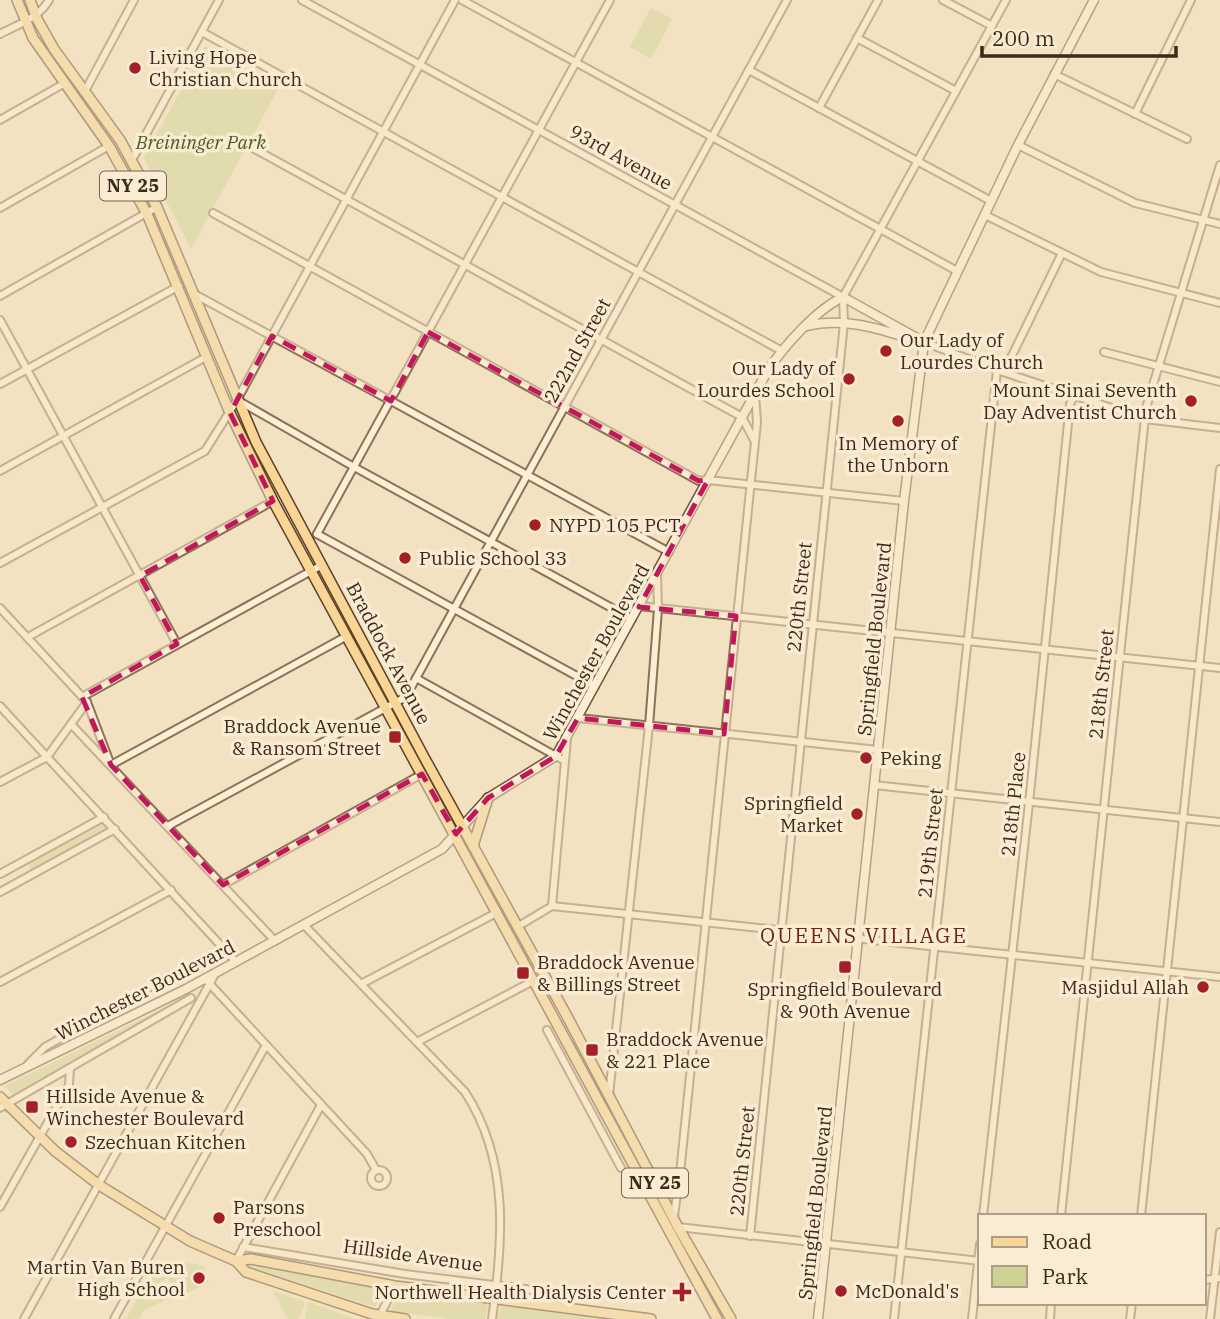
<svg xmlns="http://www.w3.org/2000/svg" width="1220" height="1319" font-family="'IBM Plex Serif',serif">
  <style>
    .green { fill: #cdd294 }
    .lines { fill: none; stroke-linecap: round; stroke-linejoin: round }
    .minor-casing { stroke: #8e7256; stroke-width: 10 }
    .secondary-casing { stroke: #70533a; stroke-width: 11 }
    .primary-casing { stroke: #5c402b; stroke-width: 12 }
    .minor { stroke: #fcefd6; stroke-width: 6 }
    .secondary { stroke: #fcefd6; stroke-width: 8 }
    .primary { stroke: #f9d695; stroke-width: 9 }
    .marked { fill: none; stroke: #c2185b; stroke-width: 5; stroke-dasharray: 14 9; stroke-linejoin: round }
    .poi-dot { fill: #a42026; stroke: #f9ecd2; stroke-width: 2.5 }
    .labels { text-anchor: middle; stroke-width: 7; stroke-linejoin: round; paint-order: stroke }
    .shield { fill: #f9ecd2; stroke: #756453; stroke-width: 2 }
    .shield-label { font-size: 18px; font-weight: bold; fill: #3c2a1c }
    .poi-label { font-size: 19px; fill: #3c2a1c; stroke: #f9ecd2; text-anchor: start }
    .park-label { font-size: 19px; font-style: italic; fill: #4f5b21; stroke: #f9ecd2 }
    .street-label { font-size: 19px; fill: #3c2a1c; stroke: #f9ecd2 }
    .neighbourhood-label { font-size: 21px; letter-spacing: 2px; fill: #6e2517; stroke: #f9ecd2 }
  </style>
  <rect width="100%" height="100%" fill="#f3e2c1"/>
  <g class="green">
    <polygon points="651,8 672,19 651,59 630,47"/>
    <polygon points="205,46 279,87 191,249 144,158"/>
    <polygon points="104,823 109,828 31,870 27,864"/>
    <polygon points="180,1000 14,1096 5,1086"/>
    <polygon points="181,1262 205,1266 204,1274 209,1282 178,1298 168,1278 152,1286 145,1286 149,1278 152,1278 167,1265"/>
    <polygon points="247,1263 384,1289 386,1293 375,1307 248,1266"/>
    <polygon points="165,1284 171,1297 141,1312 143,1315 139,1319 126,1319 142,1289 152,1290"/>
    <polygon points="273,1291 305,1302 299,1319 288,1319"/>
    <polygon points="400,1292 486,1303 488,1305 485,1319 449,1319 392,1311 391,1309"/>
    <polygon points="308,1302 356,1319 305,1319"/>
    <polygon points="501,1305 603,1318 604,1319 498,1319"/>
  </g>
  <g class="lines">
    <defs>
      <g id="minor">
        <polyline points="302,0 843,297"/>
        <polyline points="462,0 957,271"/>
        <polyline points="943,0 992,26"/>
        <polyline points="202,32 782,351"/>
        <path d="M0,34C17,25 39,18 49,0"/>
        <polyline points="857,38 956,91"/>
        <polyline points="749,70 991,201"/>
        <polyline points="1054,74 1187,139"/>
        <polyline points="85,91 134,0"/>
        <polyline points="819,108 878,0"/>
        <polyline points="1135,114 1191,0"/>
        <polyline points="0,120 65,83"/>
        <polyline points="1018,145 1135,203 1220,224"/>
        <polyline points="251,147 742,417 754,440"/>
        <polyline points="132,160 219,0"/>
        <polyline points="0,208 109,146"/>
        <polyline points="213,213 699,481 708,480 904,501"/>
        <polyline points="985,215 1101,272 1220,303"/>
        <polyline points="196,295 669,552"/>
        <polyline points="0,296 157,207"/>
        <polyline points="0,320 177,644"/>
        <polyline points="924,342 997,370 1145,419 1220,428"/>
        <polyline points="1104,352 1220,382"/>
        <polyline points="1004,372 1062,253"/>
        <polyline points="0,384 179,286"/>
        <polyline points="239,401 354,467 632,619"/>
        <polyline points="0,471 206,357"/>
        <polyline points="317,534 610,0"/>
        <polyline points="317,534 595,686"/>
        <polyline points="0,563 205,451 237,400 455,0"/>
        <polyline points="639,606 1220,668"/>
        <polyline points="0,608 87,702 109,760"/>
        <polyline points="28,637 273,501"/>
        <polyline points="416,678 565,761"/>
        <polyline points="82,697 322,565"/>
        <polyline points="0,706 236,962"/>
        <polyline points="578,718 878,750"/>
        <polyline points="71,724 275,941"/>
        <polyline points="111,765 347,636"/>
        <polyline points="0,782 47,757 87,702"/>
        <polyline points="874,785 1220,822"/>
        <polyline points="168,826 402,699 408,693 787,0"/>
        <polyline points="0,874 104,817"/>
        <polyline points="223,885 422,774"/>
        <polyline points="0,892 115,829"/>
        <polyline points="552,906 567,739"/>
        <path d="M304,925L465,1092C510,1161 503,1242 492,1319"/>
        <polyline points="517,927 552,906 1220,977"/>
        <polyline points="0,982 171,890"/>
        <polyline points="208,982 367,1154 376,1170"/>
        <polyline points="361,984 498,912"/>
        <polyline points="547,1030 621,1168"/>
        <polyline points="417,1042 533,981"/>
        <polyline points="28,1064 45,1047 168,977 225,950"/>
        <polyline points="609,1095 649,726 658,609 657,573"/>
        <polyline points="0,1108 191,998"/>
        <circle cx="379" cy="1178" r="8"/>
        <polyline points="673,1186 677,1194 674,1216"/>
        <polyline points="660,1193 679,1183 757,422 755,394"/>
        <polyline points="0,1207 69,1085 70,1068"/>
        <polyline points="983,1216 1029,803 1070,404 1074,396"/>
        <polyline points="1061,1216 1146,408 1220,165"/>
        <polyline points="1141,1216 1220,469"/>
        <polyline points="678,1227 980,1261"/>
        <polyline points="750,1236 844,323 843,297 1006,0"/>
        <polyline points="243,1247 405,1274 565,1294 564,1308"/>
        <polyline points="236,1261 321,1105"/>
        <polyline points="1204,1280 1220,1278"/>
        <polyline points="379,1317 395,1286"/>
        <polyline points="24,1319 215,974"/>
        <polyline points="114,1319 266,1045"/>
        <polyline points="894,1319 997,370"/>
        <polyline points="972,1319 980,1244"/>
        <polyline points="1050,1319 1051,1303"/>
        <polyline points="1130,1319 1132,1303"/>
        <polyline points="1210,1319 1220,1232"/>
      </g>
      <g id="secondary">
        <path d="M807,326C842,317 878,328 911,339"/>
        <path d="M0,1080L186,989L442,849L488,798L556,756L768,370C785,345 816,310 843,297L924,342"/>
        <polyline points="818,1319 904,501 924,342 1018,145 1094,0"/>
      </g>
      <g id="primary">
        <polyline points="17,0 33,38 109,146 147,214 230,413 273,501 717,1319"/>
        <polyline points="30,0 37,19 54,49 120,140 157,207 256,442 424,757 568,1018 678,1227 731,1319"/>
        <polyline points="473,846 488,798"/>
        <polyline points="0,1097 55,1151 99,1185 190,1241 236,1261 246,1272 372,1314 405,1319"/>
        <polyline points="236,1261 251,1259 395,1286 651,1319"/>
      </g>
    </defs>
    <use href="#minor" class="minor-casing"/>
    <use href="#secondary" class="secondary-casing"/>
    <use href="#primary" class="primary-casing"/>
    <use href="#minor" class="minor"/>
    <use href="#secondary" class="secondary"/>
    <use href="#primary" class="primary"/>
  </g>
  <path d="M0 0H1220V1319H0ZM428,332L699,481L708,480L639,607L736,616L724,734L578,718L556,756L488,798L456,834L422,774L223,885L111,765L82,697L177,644L140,576L273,501L230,413L272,336L391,401Z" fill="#f3e2c1" fill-opacity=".55" fill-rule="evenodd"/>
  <path class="marked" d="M428,332L699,481L708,480L639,607L736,616L724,734L578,718L556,756L488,798L456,834L422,774L223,885L111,765L82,697L177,644L140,576L273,501L230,413L272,336L391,401Z"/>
  <g class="poi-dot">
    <circle cx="135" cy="68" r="7"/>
    <circle cx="886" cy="351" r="7"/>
    <circle cx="849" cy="379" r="7"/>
    <circle cx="1191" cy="401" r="7"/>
    <circle cx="898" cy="421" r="7"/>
    <circle cx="535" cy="525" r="7"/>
    <circle cx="405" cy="558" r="7"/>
    <rect x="388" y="730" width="14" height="14" rx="3.5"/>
    <circle cx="866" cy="758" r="7"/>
    <circle cx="857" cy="814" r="7"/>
    <rect x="838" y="960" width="14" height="14" rx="3.5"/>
    <rect x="516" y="966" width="14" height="14" rx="3.5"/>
    <circle cx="1203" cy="987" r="7"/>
    <rect x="585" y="1043" width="14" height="14" rx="3.5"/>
    <rect x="25" y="1100" width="14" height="14" rx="3.5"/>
    <circle cx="71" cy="1142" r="7"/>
    <circle cx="219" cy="1218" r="7"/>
    <circle cx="199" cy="1278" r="7"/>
    <circle cx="841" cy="1291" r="7"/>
    <path d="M678.5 1281.5h7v7h7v7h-7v7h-7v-7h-7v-7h7z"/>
  </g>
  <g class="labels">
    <g class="shield">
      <rect x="100" y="171.5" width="66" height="29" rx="5"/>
      <rect x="622" y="1168.5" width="66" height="29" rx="5"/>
    </g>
    <g class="shield-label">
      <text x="133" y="192">NY 25</text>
      <text x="655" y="1189">NY 25</text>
    </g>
    <g class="poi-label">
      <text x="149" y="64">Living Hope<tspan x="149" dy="22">Christian Church</tspan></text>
      <text x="900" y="347">Our Lady of<tspan x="900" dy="22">Lourdes Church</tspan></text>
      <text x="835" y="375" text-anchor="end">Our Lady of<tspan x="835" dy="22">Lourdes School</tspan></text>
      <text x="1177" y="397" text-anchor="end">Mount Sinai Seventh<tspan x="1177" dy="22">Day Adventist Church</tspan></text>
      <text x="898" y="450" text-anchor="middle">In Memory of<tspan x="898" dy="22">the Unborn</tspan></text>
      <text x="549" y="532">NYPD 105 PCT</text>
      <text x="419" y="565">Public School 33</text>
      <text x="381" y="733" text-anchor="end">Braddock Avenue<tspan x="381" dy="22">&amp; Ransom Street</tspan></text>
      <text x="880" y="765">Peking</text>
      <text x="843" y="810" text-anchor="end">Springfield<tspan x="843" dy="22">Market</tspan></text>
      <text x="537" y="969">Braddock Avenue<tspan x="537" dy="22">&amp; Billings Street</tspan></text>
      <text x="1189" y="994" text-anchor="end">Masjidul Allah</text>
      <text x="845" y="996" text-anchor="middle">Springfield Boulevard<tspan x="845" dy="22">&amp; 90th Avenue</tspan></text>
      <text x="606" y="1046">Braddock Avenue<tspan x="606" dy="22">&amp; 221 Place</tspan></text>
      <text x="46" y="1103">Hillside Avenue &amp;<tspan x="46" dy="22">Winchester Boulevard</tspan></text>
      <text x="85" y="1149">Szechuan Kitchen</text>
      <text x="233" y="1214">Parsons<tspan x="233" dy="22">Preschool</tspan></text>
      <text x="185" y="1274" text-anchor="end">Martin Van Buren<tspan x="185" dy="22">High School</tspan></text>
      <text x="855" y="1298">McDonald's</text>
      <text x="666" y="1299" text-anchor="end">Northwell Health Dialysis Center</text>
    </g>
    <g class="park-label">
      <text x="201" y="149">Breininger Park</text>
    </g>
    <g class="street-label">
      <text transform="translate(621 157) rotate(29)" y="7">93rd Avenue</text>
      <text transform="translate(577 350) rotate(-61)" y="7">222nd Street</text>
      <text transform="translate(799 597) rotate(-84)" y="7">220th Street</text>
      <text transform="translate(874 639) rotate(-84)" y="7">Springfield Boulevard</text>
      <text transform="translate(596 652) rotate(-61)" y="7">Winchester Boulevard</text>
      <text transform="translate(389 653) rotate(62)" y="7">Braddock Avenue</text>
      <text transform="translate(1101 684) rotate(-84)" y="7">218th Street</text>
      <text transform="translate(1013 804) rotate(-84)" y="7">218th Place</text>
      <text transform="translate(930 843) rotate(-84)" y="7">219th Street</text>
      <text transform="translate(145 990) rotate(-27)" y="7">Winchester Boulevard</text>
      <text transform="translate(742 1161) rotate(-84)" y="7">220th Street</text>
      <text transform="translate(815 1203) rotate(-84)" y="7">Springfield Boulevard</text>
      <text transform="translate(413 1255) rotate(8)" y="7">Hillside Avenue</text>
    </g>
    <g class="neighbourhood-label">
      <text x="864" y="943">QUEENS VILLAGE</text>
    </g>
  </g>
  <rect x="978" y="1214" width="228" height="91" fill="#f9ecd2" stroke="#ad9e89" stroke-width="2"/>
  <rect x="992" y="1237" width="35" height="10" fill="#f9d695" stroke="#ad9e89" stroke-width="2"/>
  <text x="1042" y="1249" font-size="21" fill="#3c2a1c">Road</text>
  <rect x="992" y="1266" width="35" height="21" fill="#cdd294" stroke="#ad9e89" stroke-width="2"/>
  <text x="1042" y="1284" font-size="21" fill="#3c2a1c">Park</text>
  <path d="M982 46v10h194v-10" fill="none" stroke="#3c2a1c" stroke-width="3.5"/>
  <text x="992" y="46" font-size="21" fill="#3c2a1c" stroke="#f9ecd2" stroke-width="5" paint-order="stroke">200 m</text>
</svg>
